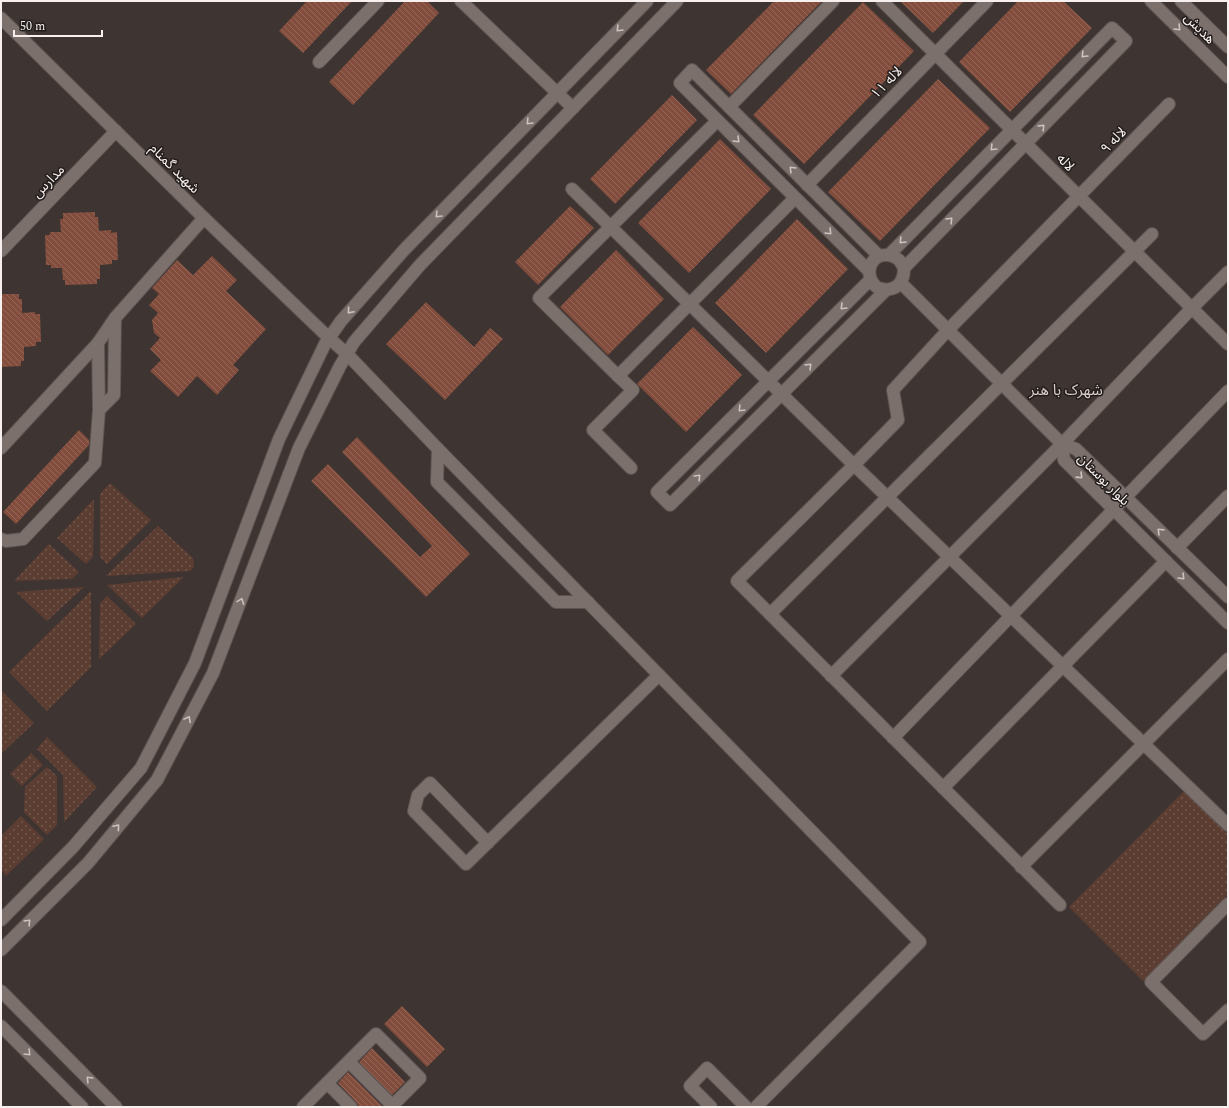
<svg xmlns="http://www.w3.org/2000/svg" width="1229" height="1108" font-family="Spectral,'Noto Sans Arabic',serif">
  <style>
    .grass { fill: url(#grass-dots) }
    .building { fill: url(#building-back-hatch) }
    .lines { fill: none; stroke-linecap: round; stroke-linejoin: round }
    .minor-casing { stroke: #5c5350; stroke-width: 14 }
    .minor { stroke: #7c706c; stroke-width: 12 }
    .oneway { stroke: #ccc3c0 }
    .labels { text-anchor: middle; stroke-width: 3; stroke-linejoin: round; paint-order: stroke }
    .street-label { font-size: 14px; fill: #f7f0ee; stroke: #221d1c }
    .neighbourhood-label { font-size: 15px; fill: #dacec9; stroke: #221d1c }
  </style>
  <defs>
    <pattern id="grass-dots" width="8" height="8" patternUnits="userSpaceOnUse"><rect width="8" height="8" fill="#5c3d32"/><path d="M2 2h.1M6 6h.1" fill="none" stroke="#745950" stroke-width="1.8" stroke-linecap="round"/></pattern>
    <pattern id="building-back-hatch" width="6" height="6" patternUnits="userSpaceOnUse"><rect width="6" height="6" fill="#824d3c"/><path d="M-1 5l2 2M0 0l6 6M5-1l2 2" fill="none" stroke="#946758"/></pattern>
  </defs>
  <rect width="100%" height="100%" fill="#3e3431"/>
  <g class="grass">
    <polygon points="110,483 151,520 107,564 100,557 100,494"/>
    <polygon points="94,499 93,557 86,564 57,538"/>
    <polygon points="158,526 193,558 194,567 190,571 106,576"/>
    <polygon points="49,544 79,572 72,579 14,581"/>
    <polygon points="184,577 142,618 107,585"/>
    <polygon points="84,587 47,621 16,592"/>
    <polygon points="91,591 91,667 47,711 9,672"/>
    <polygon points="107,596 136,624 99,659 100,603"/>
    <polygon points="1,690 34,723 1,754"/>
    <polygon points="47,737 97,787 64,822 63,775 37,749"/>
    <polygon points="31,753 43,765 22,786 10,774"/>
    <polygon points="47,767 57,776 57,825 47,835 24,812 25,787"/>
    <polygon points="1184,791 1228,834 1228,895 1143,981 1069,907"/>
    <polygon points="21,816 44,839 6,876 1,870 1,836"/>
  </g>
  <g class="building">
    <polygon points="307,1 352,1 303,53 279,31"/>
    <polygon points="405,1 427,1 439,13 353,105 329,82"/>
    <polygon points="774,1 822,1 731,94 706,70"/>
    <polygon points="900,1 964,1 933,33"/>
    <polygon points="1018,1 1063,1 1092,28 1010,112 959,62"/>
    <polygon points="863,2 914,51 804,164 753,115"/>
    <polygon points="938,79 990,128 880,241 828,192"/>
    <polygon points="672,95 697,120 615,204 590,179"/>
    <polygon points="720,139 771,189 689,273 638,223"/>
    <polygon points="570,206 594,228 538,285 515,262"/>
    <polygon points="95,212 95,217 98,217 99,231 111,230 111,233 117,232 118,260 112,260 112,264 100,265 100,279 97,279 97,284 65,285 65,280 63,280 62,268 51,268 51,265 46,265 45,235 50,235 50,232 61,232 60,219 63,219 63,213"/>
    <polygon points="797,219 848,269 766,353 715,303"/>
    <polygon points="616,250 664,299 608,355 560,307"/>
    <polygon points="212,256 237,280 226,291 266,329 233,365 239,370 217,395 197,376 178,397 150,371 161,360 150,349 160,338 154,333 152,320 158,313 149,305 159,294 152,288 177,260 193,275"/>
    <polygon points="1,294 19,294 19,299 22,299 22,313 35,312 35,314 40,314 41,342 36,342 36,346 24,347 24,361 21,361 21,366 1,367"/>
    <polygon points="426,302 474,347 490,328 503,339 445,400 386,344"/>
    <polygon points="693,327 742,375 686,432 637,384"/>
    <polygon points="79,430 89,440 89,445 16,524 3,512"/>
    <polygon points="357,437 470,554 426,597 311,481 328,464 420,557 432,546 342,452"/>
    <polygon points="402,1006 445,1049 427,1067 384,1024"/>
    <polygon points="372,1048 405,1082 392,1095 359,1062"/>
    <polygon points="348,1072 383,1107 359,1107 356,1102 338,1083"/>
  </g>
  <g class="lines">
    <defs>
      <g id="minor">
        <polyline points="461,1 573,108"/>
        <polyline points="882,1 1228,344"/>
        <polyline points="1151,1 1228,77"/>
        <polyline points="1181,1 1228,47"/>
        <polyline points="1,18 204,218 329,338 347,354 438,449 920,942 756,1107"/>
        <polyline points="319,62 378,1"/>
        <polyline points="1169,104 948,330 893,390 898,420 854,465 1228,825"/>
        <polyline points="729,107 833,1"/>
        <polyline points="717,121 539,298 618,376 795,198"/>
        <polyline points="807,185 987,1"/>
        <polyline points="572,189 854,465 737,581 1060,905"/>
        <polyline points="1,251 116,131"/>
        <path d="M889,255L1112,28L1126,41L904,268C904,278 901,287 890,289C886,290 881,289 878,288C869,282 866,268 874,260C880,253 892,254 899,260C901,262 902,265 904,268"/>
        <polyline points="869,271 680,83 692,70 879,256"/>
        <polyline points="870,280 657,492 670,505 886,290"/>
        <polyline points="901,283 1062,444 1076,449 1228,597"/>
        <polyline points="98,343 99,410"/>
        <polyline points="618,376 633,390 593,430 631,468"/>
        <polyline points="1062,444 1064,460 1228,623"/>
        <polyline points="1,448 98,343 115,318 204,218"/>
        <polyline points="438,449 437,482 556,602 588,602"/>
        <polyline points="1,539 6,541 23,539 95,463 99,410 114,395 115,318"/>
        <polyline points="1177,548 1228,496"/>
        <polyline points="770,614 1152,234"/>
        <polyline points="831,676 1062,444 1192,308 1228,272"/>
        <polyline points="893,738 1228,391"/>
        <polyline points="943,788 1166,561"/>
        <polyline points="488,843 430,783 418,795 414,811 466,864 659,675"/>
        <polyline points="1021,867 1228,659"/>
        <polyline points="1228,904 1151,982 1203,1034 1228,1010"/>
        <polyline points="1,920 73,847 141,768 195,663 279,439 325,344 341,321 404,250 647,1"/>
        <polyline points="1,950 88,863 157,780 213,673 299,448 340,366 354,342 420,265 677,1"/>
        <polyline points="1,991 116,1107"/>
        <polyline points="1,1026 82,1107"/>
        <polyline points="349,1062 392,1105"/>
        <polyline points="327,1083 351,1107"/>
        <polyline points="303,1107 376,1034 420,1078 391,1107"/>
        <polyline points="711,1107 690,1086 707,1068 746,1107"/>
      </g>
    </defs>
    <use href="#minor" class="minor-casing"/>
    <use href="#minor" class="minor"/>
  </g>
  <defs><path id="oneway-chevron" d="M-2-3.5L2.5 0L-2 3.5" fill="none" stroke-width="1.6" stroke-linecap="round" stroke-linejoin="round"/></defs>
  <g class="oneway">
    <use href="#oneway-chevron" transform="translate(1178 28) rotate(45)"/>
    <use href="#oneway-chevron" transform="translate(619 29) rotate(134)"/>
    <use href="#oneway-chevron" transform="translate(1084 55) rotate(134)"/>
    <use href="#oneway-chevron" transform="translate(529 122) rotate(134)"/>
    <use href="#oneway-chevron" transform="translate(1042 127) rotate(-46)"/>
    <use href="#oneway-chevron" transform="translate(737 140) rotate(45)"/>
    <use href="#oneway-chevron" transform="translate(993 148) rotate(134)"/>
    <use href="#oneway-chevron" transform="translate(792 169) rotate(-135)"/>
    <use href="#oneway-chevron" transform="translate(438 215) rotate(134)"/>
    <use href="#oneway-chevron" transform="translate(950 220) rotate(-46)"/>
    <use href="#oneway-chevron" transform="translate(829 232) rotate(45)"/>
    <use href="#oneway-chevron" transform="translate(902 241) rotate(134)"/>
    <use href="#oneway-chevron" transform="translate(843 307) rotate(135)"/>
    <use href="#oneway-chevron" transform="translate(350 311) rotate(131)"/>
    <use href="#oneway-chevron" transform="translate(809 366) rotate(-45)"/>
    <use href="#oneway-chevron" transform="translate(741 409) rotate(135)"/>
    <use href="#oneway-chevron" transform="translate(1080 476) rotate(44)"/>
    <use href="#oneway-chevron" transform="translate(698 477) rotate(-45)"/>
    <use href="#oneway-chevron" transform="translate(1160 531) rotate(-136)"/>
    <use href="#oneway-chevron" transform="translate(1182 577) rotate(45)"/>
    <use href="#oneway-chevron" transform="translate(241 601) rotate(-69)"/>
    <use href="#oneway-chevron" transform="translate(188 719) rotate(-62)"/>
    <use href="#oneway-chevron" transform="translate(117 827) rotate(-50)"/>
    <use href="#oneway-chevron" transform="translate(28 922) rotate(-45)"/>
    <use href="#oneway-chevron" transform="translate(28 1053) rotate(45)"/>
    <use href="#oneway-chevron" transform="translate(89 1079) rotate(-135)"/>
  </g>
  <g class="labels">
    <g class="street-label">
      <text transform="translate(1200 28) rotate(45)" y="5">هدیش</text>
      <text transform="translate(886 82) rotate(-46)" y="5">لاله ۱۱</text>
      <text transform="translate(1113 140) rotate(-46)" y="5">لاله ۹</text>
      <text transform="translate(1066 162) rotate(45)" y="5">لاله</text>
      <text transform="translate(175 168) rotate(45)" y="5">شهید گمنام</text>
      <text transform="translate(48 181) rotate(-46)" y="5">مدارس</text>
      <text transform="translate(1104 479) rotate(45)" y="5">بلوار بوستان</text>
    </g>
    <g class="neighbourhood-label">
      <text x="1066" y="395">شهرک با هنر</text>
    </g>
  </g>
  <rect width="1229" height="1108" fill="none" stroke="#f7f0ee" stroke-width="4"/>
  <path d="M14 30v6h88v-6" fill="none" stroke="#f7f0ee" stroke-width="2"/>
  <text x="20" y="30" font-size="12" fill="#f7f0ee" stroke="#221d1c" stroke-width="3" paint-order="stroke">50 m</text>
</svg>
